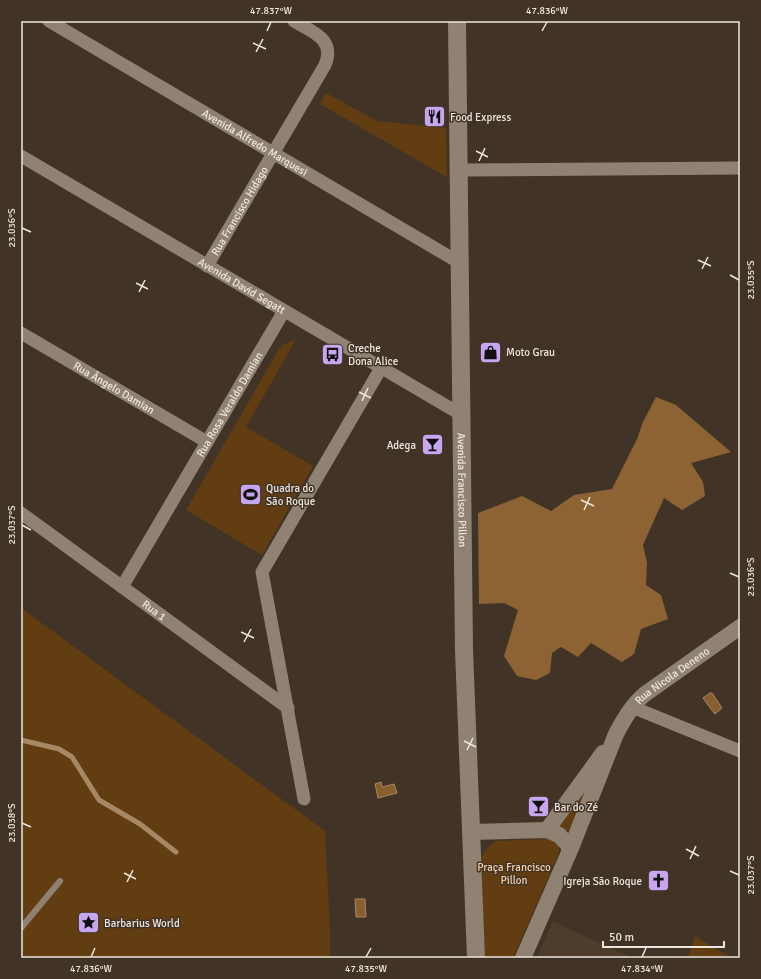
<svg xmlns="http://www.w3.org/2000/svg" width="761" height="979" font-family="Signika,sans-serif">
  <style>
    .built { fill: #4f3d2b }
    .green { fill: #613d11 }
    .forest { fill: #8d6334 }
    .water { fill: #895f30; stroke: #a78864 }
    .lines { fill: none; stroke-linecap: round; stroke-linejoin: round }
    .stream { stroke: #a78864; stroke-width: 5 }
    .service { stroke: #908273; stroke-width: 6 }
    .minor { stroke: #908273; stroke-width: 13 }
    .tertiary { stroke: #908273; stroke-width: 16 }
    .secondary { stroke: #908273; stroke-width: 18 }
    .ticks { fill: none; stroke: #eee6de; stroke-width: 1.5 }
    .labels { text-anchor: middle; stroke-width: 3; stroke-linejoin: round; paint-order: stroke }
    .poi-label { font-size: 11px; fill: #eee6de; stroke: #413427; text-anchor: start }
    .street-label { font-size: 11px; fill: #eee6de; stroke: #413427 }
    .park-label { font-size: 11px; fill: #f6d0a8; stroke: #413427 }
    .neatline { fill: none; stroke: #eee6de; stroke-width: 1.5 }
    .ticks-label { font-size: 10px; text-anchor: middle; fill: #eee6de }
  </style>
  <rect width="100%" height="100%" fill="#413427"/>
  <polygon class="built" points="553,921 569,929 633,958 537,958"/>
  <g class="green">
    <polygon points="326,93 377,121 446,128 447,177 320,104"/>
    <polygon points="292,341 295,341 246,427 313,466 262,555 186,510 278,351 283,345"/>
    <polygon points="21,608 325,831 330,932 330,958 21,958"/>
    <polygon points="587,789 570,828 568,831 564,831 558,825"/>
    <path d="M548,839C555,841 560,845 559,853L513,958H485L481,859C484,850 489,845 497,841Z"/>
    <polygon points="695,936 731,958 688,958"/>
  </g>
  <polygon class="forest" points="656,397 676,405 731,452 691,463 703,482 705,496 682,510 664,498 643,545 647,563 646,585 661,595 668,619 641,629 634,654 622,662 591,643 578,657 561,647 552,653 550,673 536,680 517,676 504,656 518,610 504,603 479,604 478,513 522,496 551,511 574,495 612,489 637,439 643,422"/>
  <g class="water">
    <polygon points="710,693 712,693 722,708 715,714 714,713 703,698"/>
    <polygon points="381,782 382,787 394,784 397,793 378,798 375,784"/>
    <polygon points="365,899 366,917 356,917 355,899"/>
  </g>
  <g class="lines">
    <polyline class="stream" points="21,740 59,749 72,757 99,800 140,824 176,852"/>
    <polyline class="service" points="21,928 60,881"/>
    <g class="minor">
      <path id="s1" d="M49,21L460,263"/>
      <path id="s2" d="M21,156L462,415"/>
      <polyline points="459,170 740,168"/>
      <path id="s3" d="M207,266L325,65C336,39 312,32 294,21"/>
      <path id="s4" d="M21,333L207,442"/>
      <path id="s5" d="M21,513L288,708"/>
      <path id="s6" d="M122,587L284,311"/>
      <polyline points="632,707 740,751"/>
      <polyline points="304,799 262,572 381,368"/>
    </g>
    <g class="tertiary">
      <polyline points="547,830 603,753"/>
      <polyline points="471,832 547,830 559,835 571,848"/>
      <path id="s7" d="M523,958L571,848L616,734C624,719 632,705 645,694L740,627"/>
    </g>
    <path class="secondary" id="s8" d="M457,21L464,650L476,958"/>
  </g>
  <path class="ticks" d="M267,31L271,22M542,31L547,22M253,43L266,49M256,52L263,39M476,151L488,157M479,161L485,148M22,228L31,232M698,260L711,266M702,269L708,257M730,275L739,280M136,283L148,289M139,292L145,280M359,392L371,398M362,401L368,388M581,500L594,506M584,510L590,497M22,525L31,530M730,573L739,577M241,632L254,638M244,642L251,629M464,741L476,747M467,750L473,738M22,823L31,827M686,849L699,856M690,859L696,846M730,871L739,875M124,873L136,879M127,882L133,870M91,957L95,948M366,957L371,948M642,957L646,948"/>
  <defs>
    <symbol id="restaurant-square" viewBox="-11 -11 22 22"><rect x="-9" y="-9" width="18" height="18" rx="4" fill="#c7a6ef" stroke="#413427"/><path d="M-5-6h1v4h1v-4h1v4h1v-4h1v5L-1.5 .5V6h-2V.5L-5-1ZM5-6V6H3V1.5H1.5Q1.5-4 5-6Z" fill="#111"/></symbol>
    <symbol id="shop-square" viewBox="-11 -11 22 22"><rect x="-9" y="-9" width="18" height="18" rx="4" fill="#c7a6ef" stroke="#413427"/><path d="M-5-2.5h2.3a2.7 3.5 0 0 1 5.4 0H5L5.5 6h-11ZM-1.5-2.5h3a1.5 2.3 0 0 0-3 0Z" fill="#111"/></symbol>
    <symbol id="bus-square" viewBox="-11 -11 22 22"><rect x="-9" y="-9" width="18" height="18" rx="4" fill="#c7a6ef" stroke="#413427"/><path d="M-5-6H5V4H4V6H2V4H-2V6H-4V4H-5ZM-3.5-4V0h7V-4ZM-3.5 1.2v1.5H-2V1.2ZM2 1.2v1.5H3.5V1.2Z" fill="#111"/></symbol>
    <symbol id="bar-square" viewBox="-11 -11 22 22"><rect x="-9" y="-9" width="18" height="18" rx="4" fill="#c7a6ef" stroke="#413427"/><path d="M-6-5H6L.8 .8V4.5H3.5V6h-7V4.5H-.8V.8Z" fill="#111"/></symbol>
    <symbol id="stadium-square" viewBox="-11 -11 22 22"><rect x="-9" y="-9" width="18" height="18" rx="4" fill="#c7a6ef" stroke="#413427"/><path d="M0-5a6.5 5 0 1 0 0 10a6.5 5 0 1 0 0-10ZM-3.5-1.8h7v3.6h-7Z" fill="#111"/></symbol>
    <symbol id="church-square" viewBox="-11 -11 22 22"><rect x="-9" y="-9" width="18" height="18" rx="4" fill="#c7a6ef" stroke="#413427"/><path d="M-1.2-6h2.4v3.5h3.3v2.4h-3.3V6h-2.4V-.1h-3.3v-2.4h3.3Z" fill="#111"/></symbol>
    <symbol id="sight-square" viewBox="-11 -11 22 22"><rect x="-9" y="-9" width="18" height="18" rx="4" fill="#c7a6ef" stroke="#413427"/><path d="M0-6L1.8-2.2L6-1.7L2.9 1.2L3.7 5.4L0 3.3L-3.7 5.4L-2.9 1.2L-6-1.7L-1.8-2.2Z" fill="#111"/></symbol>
  </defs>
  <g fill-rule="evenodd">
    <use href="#restaurant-square" x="422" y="104" width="25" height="25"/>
    <use href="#shop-square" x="478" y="340" width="25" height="25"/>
    <use href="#bus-square" x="320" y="342" width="25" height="25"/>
    <use href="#bar-square" x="420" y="432" width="25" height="25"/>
    <use href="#stadium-square" x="238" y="482" width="25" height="25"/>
    <use href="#bar-square" x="526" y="794" width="25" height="25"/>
    <use href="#church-square" x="646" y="868" width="25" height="25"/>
    <use href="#sight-square" x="76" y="910" width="25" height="25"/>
  </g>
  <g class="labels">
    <g class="poi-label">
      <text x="450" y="121">Food Express</text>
      <text x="348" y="352">Creche<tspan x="348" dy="13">Dona Alice</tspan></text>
      <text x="506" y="356">Moto Grau</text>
      <text x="416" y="449" text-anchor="end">Adega</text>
      <text x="266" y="492">Quadra do<tspan x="266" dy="13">São Roque</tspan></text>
      <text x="554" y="811">Bar do Zé</text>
      <text x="642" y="885" text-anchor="end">Igreja São Roque</text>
      <text x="104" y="927">Barbarius World</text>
    </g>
    <g class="street-label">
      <text dy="4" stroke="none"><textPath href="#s1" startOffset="239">Avenida Alfredo Marquesi</textPath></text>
      <text dy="4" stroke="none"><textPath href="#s3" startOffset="64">Rua Francisco Hidago</textPath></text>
      <text dy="4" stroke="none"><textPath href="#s2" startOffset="256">Avenida David Segatt</textPath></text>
      <text dy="4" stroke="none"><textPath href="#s4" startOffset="108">Rua Ângelo Damian</textPath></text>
      <text dy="4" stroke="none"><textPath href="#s6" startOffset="212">Rua Rosa Veraldo Damian</textPath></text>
      <text dy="4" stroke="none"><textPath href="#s8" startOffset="469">Avenida Francisco Pillon</textPath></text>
      <text dy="4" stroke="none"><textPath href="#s5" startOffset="165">Rua 1</textPath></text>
      <text dy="4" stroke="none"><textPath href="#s7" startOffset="325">Rua Nicola Deneno</textPath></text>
    </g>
    <g class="park-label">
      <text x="514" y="871">Praça Francisco<tspan x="514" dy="13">Pillon</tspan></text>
    </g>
  </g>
  <rect width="761" height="979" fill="none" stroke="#413427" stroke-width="44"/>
  <path d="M603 941v6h121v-6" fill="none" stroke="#eee6de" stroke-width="2"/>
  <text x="609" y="941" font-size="12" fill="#eee6de" stroke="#413427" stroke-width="3" paint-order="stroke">50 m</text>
  <rect x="22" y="22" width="717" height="935" class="neatline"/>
  <g class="ticks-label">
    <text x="271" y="14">47.837°W</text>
    <text x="547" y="14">47.836°W</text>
    <text transform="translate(11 228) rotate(-90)" y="4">23.036°S</text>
    <text transform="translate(750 280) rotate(-90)" y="4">23.035°S</text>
    <text transform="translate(11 525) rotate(-90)" y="4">23.037°S</text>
    <text transform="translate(750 577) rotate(-90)" y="4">23.036°S</text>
    <text transform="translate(11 823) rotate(-90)" y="4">23.038°S</text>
    <text transform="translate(750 875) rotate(-90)" y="4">23.037°S</text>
    <text x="91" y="972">47.836°W</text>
    <text x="366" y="972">47.835°W</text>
    <text x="642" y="972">47.834°W</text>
  </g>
</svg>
